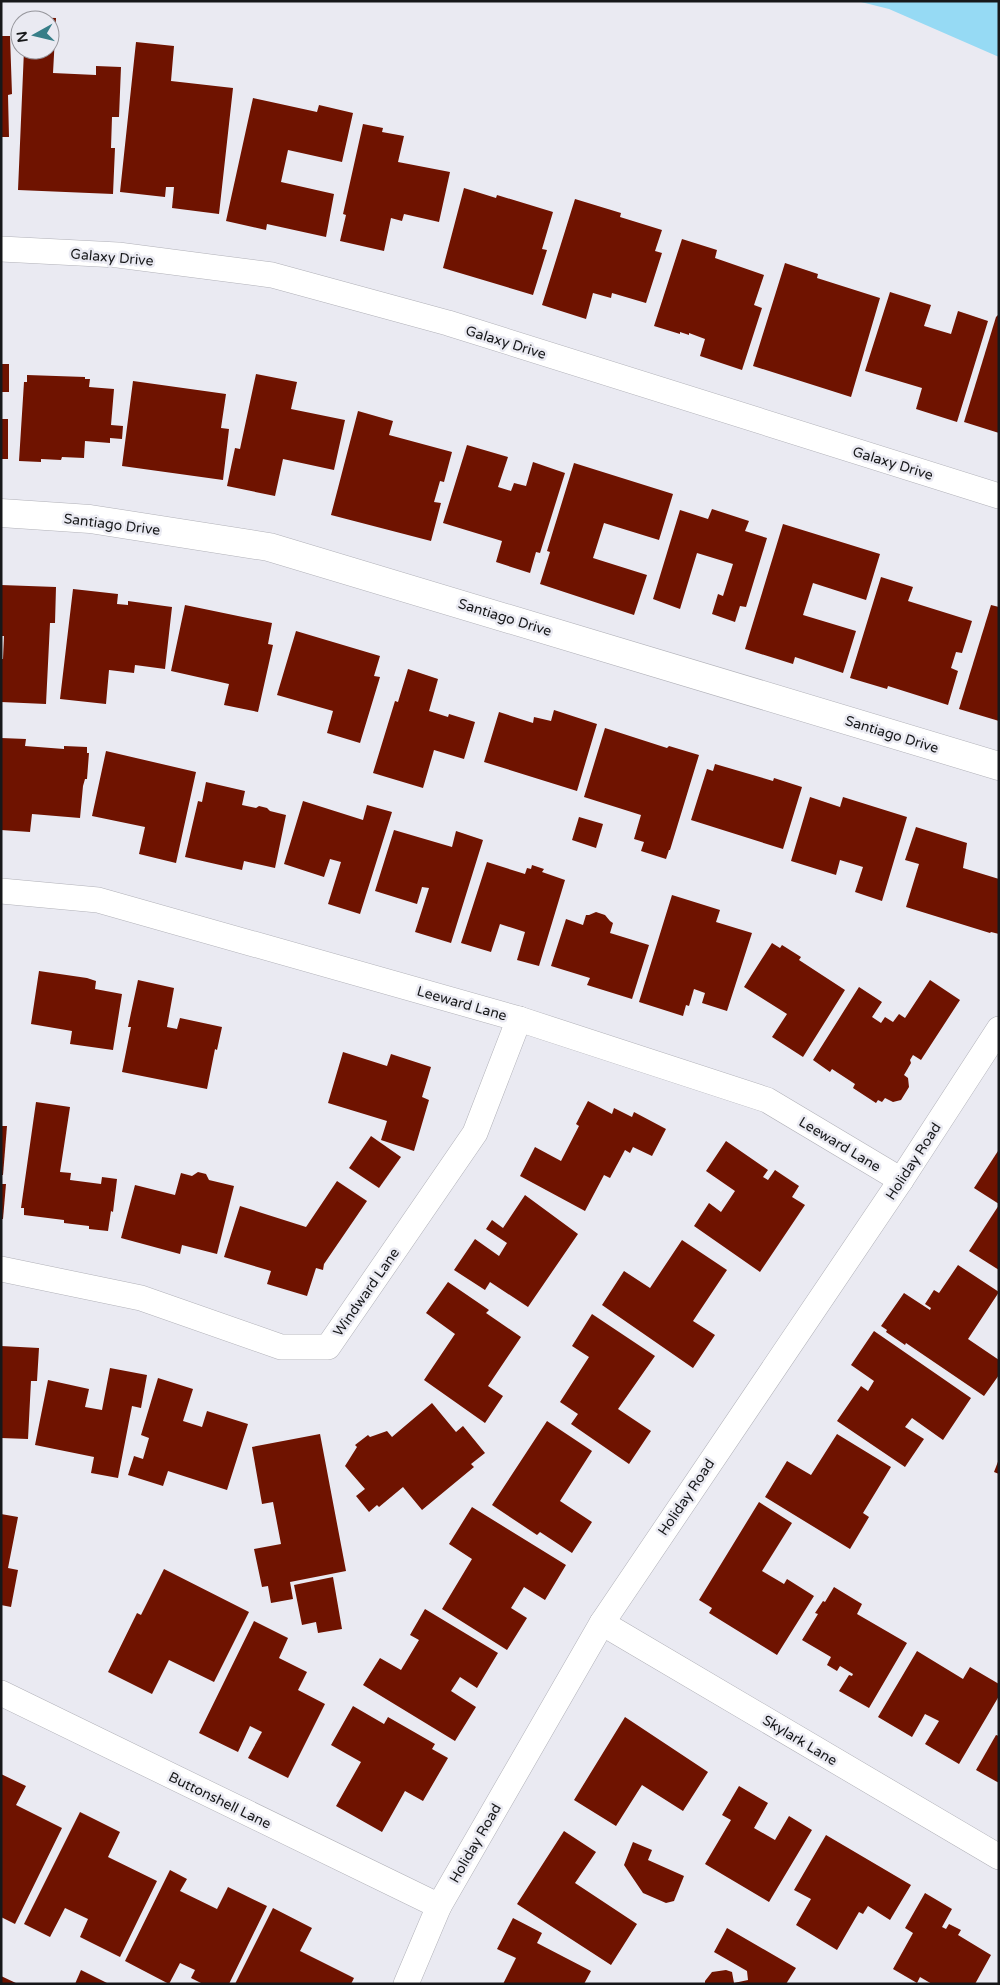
<svg xmlns="http://www.w3.org/2000/svg" width="1000" height="1985" font-family="'Varela Round',sans-serif">
  <style>
    .water { fill: #96daf4 }
    .building { fill: #6f1300 }
    .lines { fill: none; stroke-linecap: round; stroke-linejoin: round }
    .minor-casing { stroke: #b1b1b8; stroke-width: 26 }
    .tertiary-casing { stroke: #b1b1b8; stroke-width: 29 }
    .minor { stroke: #fff; stroke-width: 25 }
    .tertiary { stroke: #fff; stroke-width: 28 }
    .labels { text-anchor: middle; stroke-width: 5; stroke-linejoin: round; paint-order: stroke }
    .street-label { font-size: 14px; fill: #17181a; stroke: #eaeaf2 }
  </style>
  <rect width="100%" height="100%" fill="#eaeaf2"/>
  <polygon class="water" points="857,1 999,1 999,57 889,9"/>
  <g class="building">
    <polygon points="25,17 56,18 53,73 96,75 96,66 121,67 119,117 112,117 111,148 115,148 113,194 18,190 24,50 50,50 50,20 25,20"/>
    <polygon points="1,36 10,36 12,94 8,95 9,137 1,137"/>
    <polygon points="136,42 174,46 171,81 233,88 219,214 172,208 174,187 166,187 165,197 120,192"/>
    <polygon points="253,98 317,112 319,105 353,113 342,162 288,150 281,182 334,194 326,237 267,224 266,230 226,221"/>
    <polygon points="363,124 383,128 382,132 404,136 398,162 450,172 439,222 404,214 402,221 391,218 384,251 340,241 346,215 343,214"/>
    <polygon points="464,188 496,198 497,195 553,212 542,249 547,250 533,295 443,268"/>
    <polygon points="575,199 621,213 620,217 662,230 655,251 662,253 646,303 612,293 611,298 593,293 586,319 542,305"/>
    <polygon points="682,239 717,250 715,258 764,275 754,305 762,308 742,370 700,356 705,339 689,333 689,335 680,332 680,334 654,326"/>
    <polygon points="785,263 818,274 817,278 880,298 851,397 753,366"/>
    <polygon points="890,292 931,305 924,326 951,334 958,311 988,321 957,422 916,409 922,388 865,371"/>
    <polygon points="999,314 999,433 964,422 996,317"/>
    <rect x="1" y="364" width="8" height="28"/>
    <polygon points="256,374 297,382 291,409 345,420 334,470 283,459 275,496 227,486 235,448 240,449"/>
    <polygon points="27,375 85,377 85,379 90,379 89,387 114,389 111,425 123,426 122,439 110,438 110,443 85,441 84,458 62,457 61,460 41,459 41,462 19,461 24,382 27,382"/>
    <polygon points="133,381 226,394 221,428 229,429 223,480 122,466"/>
    <polygon points="358,411 393,421 389,435 452,452 444,482 440,481 434,502 441,503 431,541 331,515"/>
    <rect x="1" y="419" width="7" height="40"/>
    <polygon points="467,445 508,457 498,487 511,491 514,483 526,486 533,462 565,473 540,553 536,552 530,573 496,562 502,541 443,523"/>
    <polygon points="574,463 673,494 659,540 604,523 593,558 647,575 634,615 540,584 550,552 547,551"/>
    <polygon points="712,509 749,521 745,531 767,538 746,607 740,606 735,622 712,614 718,594 723,596 733,564 697,553 680,609 653,599 680,510 708,519"/>
    <polygon points="783,524 880,554 866,600 813,583 803,615 856,631 843,673 795,657 793,664 745,649"/>
    <polygon points="881,577 913,587 908,601 972,621 962,653 956,652 951,668 958,671 948,705 888,686 887,689 850,678"/>
    <polygon points="1,585 56,587 55,623 50,623 46,704 1,702 1,659 3,659 4,636 1,636"/>
    <polygon points="73,589 118,594 117,604 128,605 128,601 172,607 165,669 135,665 134,673 109,670 106,704 60,699"/>
    <polygon points="185,605 272,623 268,644 273,645 258,712 224,705 229,684 171,671"/>
    <polygon points="991,605 999,607 999,721 959,709"/>
    <polygon points="296,631 380,656 374,676 380,677 360,743 327,733 333,711 277,695"/>
    <polygon points="408,669 438,679 429,711 448,717 449,714 475,722 464,759 434,750 423,788 373,773 395,701 398,702"/>
    <polygon points="554,710 597,724 577,791 484,762 499,712 533,723 534,717 551,721"/>
    <polygon points="605,728 667,748 669,746 699,755 670,850 669,850 666,859 641,851 644,842 634,839 641,815 584,797"/>
    <polygon points="1,738 26,739 25,746 64,749 64,746 87,747 87,753 89,753 87,779 85,779 83,786 80,818 32,814 30,832 1,830"/>
    <polygon points="106,751 196,772 176,863 139,854 145,827 92,816"/>
    <polygon points="715,764 773,781 774,778 802,787 783,849 691,820 707,769 713,771"/>
    <polygon points="206,782 245,791 242,805 256,808 259,806 267,808 270,811 286,815 275,868 244,861 242,870 185,857 198,801 202,802"/>
    <polygon points="810,797 840,807 843,797 907,817 882,901 855,892 863,867 840,860 836,875 791,861"/>
    <polygon points="303,801 363,820 367,805 392,812 360,914 328,904 341,862 330,859 324,877 284,864"/>
    <polygon points="579,817 603,824 596,848 572,840"/>
    <polygon points="916,827 967,843 963,868 999,879 999,934 991,932 990,933 906,907 919,864 905,860"/>
    <polygon points="394,830 452,847 456,831 483,840 451,943 415,932 429,888 422,887 417,904 375,891"/>
    <polygon points="487,862 525,874 527,868 531,869 532,865 544,869 542,872 565,880 539,966 517,960 525,932 500,924 491,952 461,943"/>
    <polygon points="672,895 720,910 716,922 752,933 727,1011 702,1003 705,993 694,989 689,1006 686,1005 683,1016 639,1002"/>
    <polygon points="596,912 605,915 610,921 613,923 610,933 649,945 632,999 587,985 590,978 551,966 566,919 583,925 586,915 589,915"/>
    <polygon points="772,943 780,948 782,945 801,957 799,960 845,990 803,1057 772,1037 787,1014 744,987"/>
    <polygon points="39,971 87,978 96,981 95,989 122,994 113,1050 70,1044 72,1031 31,1024"/>
    <polygon points="138,980 174,988 167,1027 177,1029 180,1018 222,1027 217,1050 215,1049 207,1089 122,1072 131,1027 128,1027"/>
    <polygon points="930,980 960,1000 921,1060 913,1055 910,1060 911,1063 904,1075 908,1078 909,1087 901,1100 893,1102 885,1098 882,1102 878,1100 876,1103 853,1088 855,1084 832,1069 830,1072 813,1060 859,987 882,1002 872,1017 881,1023 885,1017 893,1022 899,1014 905,1018"/>
    <polygon points="343,1052 387,1066 391,1054 431,1067 422,1097 429,1100 414,1151 381,1140 387,1121 328,1103"/>
    <polygon points="588,1101 612,1114 614,1108 632,1117 634,1112 666,1129 652,1156 633,1147 630,1153 625,1150 610,1178 604,1175 585,1211 520,1176 535,1147 561,1161 579,1126 576,1124"/>
    <polygon points="36,1102 70,1107 60,1172 71,1173 70,1180 101,1184 102,1177 117,1179 113,1212 111,1211 108,1231 89,1229 89,1226 64,1223 64,1220 24,1215 24,1208 21,1208"/>
    <polygon points="1,1126 7,1126 3,1175 1,1175"/>
    <polygon points="371,1136 401,1157 379,1188 349,1168"/>
    <polygon points="726,1141 768,1170 763,1177 768,1180 775,1170 799,1186 792,1197 805,1205 760,1272 694,1226 709,1203 721,1212 735,1191 706,1171"/>
    <polygon points="998,1151 999,1151 999,1204 974,1188"/>
    <polygon points="198,1172 206,1174 209,1180 234,1186 217,1254 182,1245 180,1254 121,1238 135,1185 175,1195 181,1173 192,1176"/>
    <polygon points="337,1181 367,1201 324,1264 323,1270 316,1268 307,1296 267,1284 271,1271 224,1257 240,1206 306,1227"/>
    <polygon points="1,1184 6,1184 3,1219 1,1219"/>
    <polygon points="525,1195 578,1234 528,1307 490,1282 485,1290 454,1270 475,1239 499,1256 507,1243 486,1229 492,1220 503,1228"/>
    <polygon points="999,1205 999,1270 969,1251"/>
    <polygon points="682,1240 727,1270 693,1321 715,1335 693,1368 602,1305 624,1271 650,1288"/>
    <polygon points="958,1265 999,1292 968,1339 999,1360 999,1375 984,1396 906,1343 905,1345 886,1332 887,1330 881,1326 904,1293 930,1310 931,1308 925,1304 934,1290 939,1293"/>
    <polygon points="448,1282 489,1310 486,1313 521,1337 488,1386 503,1396 485,1423 424,1380 455,1334 426,1313"/>
    <polygon points="592,1314 655,1356 618,1409 651,1431 629,1464 571,1424 578,1414 560,1402 589,1357 572,1346"/>
    <polygon points="874,1331 971,1398 943,1440 912,1418 905,1427 924,1439 905,1467 837,1421 861,1386 868,1391 874,1381 851,1365"/>
    <polygon points="1,1346 39,1348 37,1381 31,1381 28,1439 1,1438"/>
    <polygon points="110,1368 147,1375 141,1408 132,1406 118,1478 91,1473 94,1457 35,1445 48,1380 89,1389 85,1407 102,1410"/>
    <polygon points="158,1378 193,1389 183,1421 202,1427 207,1411 248,1424 227,1490 168,1471 163,1486 128,1475 134,1456 143,1459 149,1438 141,1435"/>
    <polygon points="432,1403 456,1432 463,1426 485,1453 471,1464 474,1467 422,1510 403,1487 379,1507 377,1505 369,1512 356,1496 365,1489 345,1466 357,1447 355,1445 368,1435 370,1437 387,1431 392,1437"/>
    <polygon points="547,1421 592,1451 560,1501 592,1522 572,1553 540,1532 537,1535 492,1505"/>
    <polygon points="320,1434 346,1571 290,1582 293,1599 271,1603 268,1586 262,1587 254,1549 281,1544 273,1502 262,1504 252,1447"/>
    <polygon points="837,1434 891,1467 863,1513 869,1517 850,1549 765,1497 787,1461 811,1475"/>
    <polygon points="999,1459 999,1474 994,1472"/>
    <polygon points="759,1502 792,1523 762,1571 784,1584 787,1579 814,1596 777,1655 709,1613 712,1608 699,1600"/>
    <polygon points="472,1507 566,1565 545,1600 524,1587 511,1608 527,1618 507,1650 442,1609 472,1559 449,1544"/>
    <polygon points="1,1514 18,1517 8,1568 18,1570 11,1607 1,1605"/>
    <polygon points="164,1569 249,1612 214,1682 169,1660 152,1694 108,1672 137,1613 141,1615"/>
    <polygon points="333,1577 342,1629 318,1633 316,1622 302,1625 294,1585"/>
    <polygon points="834,1587 862,1604 857,1614 907,1643 869,1708 839,1691 849,1675 852,1676 853,1674 840,1666 837,1671 827,1665 831,1657 802,1640 818,1614 815,1613 823,1601 825,1602"/>
    <polygon points="425,1609 498,1653 477,1688 460,1677 451,1691 476,1707 455,1741 363,1685 380,1658 401,1670 419,1640 410,1635"/>
    <polygon points="254,1621 288,1638 279,1658 307,1672 298,1690 325,1704 288,1778 248,1758 262,1732 250,1726 238,1752 199,1733"/>
    <polygon points="917,1651 963,1679 970,1667 999,1684 999,1696 959,1764 925,1744 939,1721 925,1714 912,1737 878,1717"/>
    <polygon points="353,1706 384,1724 388,1717 435,1744 432,1749 448,1758 423,1801 405,1791 382,1832 336,1806 361,1762 331,1745"/>
    <polygon points="625,1717 708,1772 683,1811 642,1785 616,1826 574,1800"/>
    <polygon points="996,1735 999,1736 999,1783 976,1770"/>
    <polygon points="1,1774 26,1786 16,1805 62,1828 15,1924 1,1917"/>
    <polygon points="739,1786 768,1803 754,1828 775,1840 789,1816 812,1830 769,1902 705,1864 731,1820 722,1815"/>
    <polygon points="80,1812 120,1832 108,1857 157,1881 120,1957 80,1937 88,1919 65,1908 50,1937 24,1924"/>
    <polygon points="564,1831 596,1852 575,1883 637,1924 611,1965 517,1904"/>
    <polygon points="826,1835 911,1885 890,1920 868,1906 863,1914 859,1912 837,1950 796,1925 811,1899 794,1890"/>
    <polygon points="633,1842 652,1850 648,1860 684,1876 674,1901 666,1903 643,1893 624,1865"/>
    <polygon points="170,1870 187,1879 180,1891 217,1909 228,1887 267,1906 229,1984 203,1984 191,1978 195,1970 180,1963 169,1984 125,1961"/>
    <polygon points="925,1893 952,1909 942,1927 946,1929 949,1924 961,1930 958,1935 991,1955 975,1984 932,1984 920,1977 917,1983 893,1969 913,1933 905,1928"/>
    <polygon points="273,1908 312,1928 300,1951 354,1978 351,1984 235,1984"/>
    <polygon points="513,1918 542,1933 537,1943 591,1971 584,1984 503,1984 516,1958 497,1949"/>
    <polygon points="727,1928 796,1968 786,1984 705,1984 705,1981 712,1972 726,1970 732,1972 734,1983 748,1980 747,1971 714,1952"/>
    <polygon points="81,1970 109,1984 75,1984"/>
    <polygon points="1,1976 18,1984 1,1984"/>
  </g>
  <g class="lines">
    <defs>
      <g id="minor">
        <polyline points="1,249 118,255 272,275 448,323 999,496"/>
        <polyline points="1,891 98,900 519,1019 767,1100 901,1180"/>
        <polyline points="1,1269 141,1298 281,1347 328,1347 475,1133 519,1019"/>
        <polyline points="602,1623 999,1857"/>
        <polyline points="1,1693 439,1906"/>
        <polyline points="406,1984 439,1906 602,1623 901,1180 999,1029"/>
      </g>
      <polyline id="tertiary" points="1,513 90,519 269,547 999,766"/>
    </defs>
    <use href="#minor" class="minor-casing"/>
    <use href="#tertiary" class="tertiary-casing"/>
    <use href="#minor" class="minor"/>
    <use href="#tertiary" class="tertiary"/>
  </g>
  <g class="labels">
    <g class="street-label">
      <text transform="translate(112 257) rotate(5)" y="5">Galaxy Drive</text>
      <text transform="translate(506 342) rotate(17)" y="5">Galaxy Drive</text>
      <text transform="translate(893 463) rotate(17)" y="5">Galaxy Drive</text>
      <text transform="translate(112 524) rotate(7)" y="5">Santiago Drive</text>
      <text transform="translate(505 617) rotate(17)" y="5">Santiago Drive</text>
      <text transform="translate(892 734) rotate(17)" y="5">Santiago Drive</text>
      <text transform="translate(462 1003) rotate(16)" y="5">Leeward Lane</text>
      <text transform="translate(840 1144) rotate(31)" y="5">Leeward Lane</text>
      <text transform="translate(913 1161) rotate(-57)" y="5">Holiday Road</text>
      <text transform="translate(366 1292) rotate(-55)" y="5">Windward Lane</text>
      <text transform="translate(686 1497) rotate(-56)" y="5">Holiday Road</text>
      <text transform="translate(800 1740) rotate(31)" y="5">Skylark Lane</text>
      <text transform="translate(220 1800) rotate(26)" y="5">Buttonshell Lane</text>
      <text transform="translate(475 1843) rotate(-60)" y="5">Holiday Road</text>
    </g>
  </g>
  <rect width="1000" height="1985" fill="none" stroke="#17181a" stroke-width="5"/>
  <g transform="translate(35 35) rotate(262)"><circle r="24" fill="#eaeaf2" stroke="#96969c"/>
  <path d="M0-4L9 19L0 12L-9 19Z" fill="#377e88"/>
  <text y="-8" font-size="14" font-weight="bold" text-anchor="middle" fill="#17181a">N</text>
  </g>
</svg>
